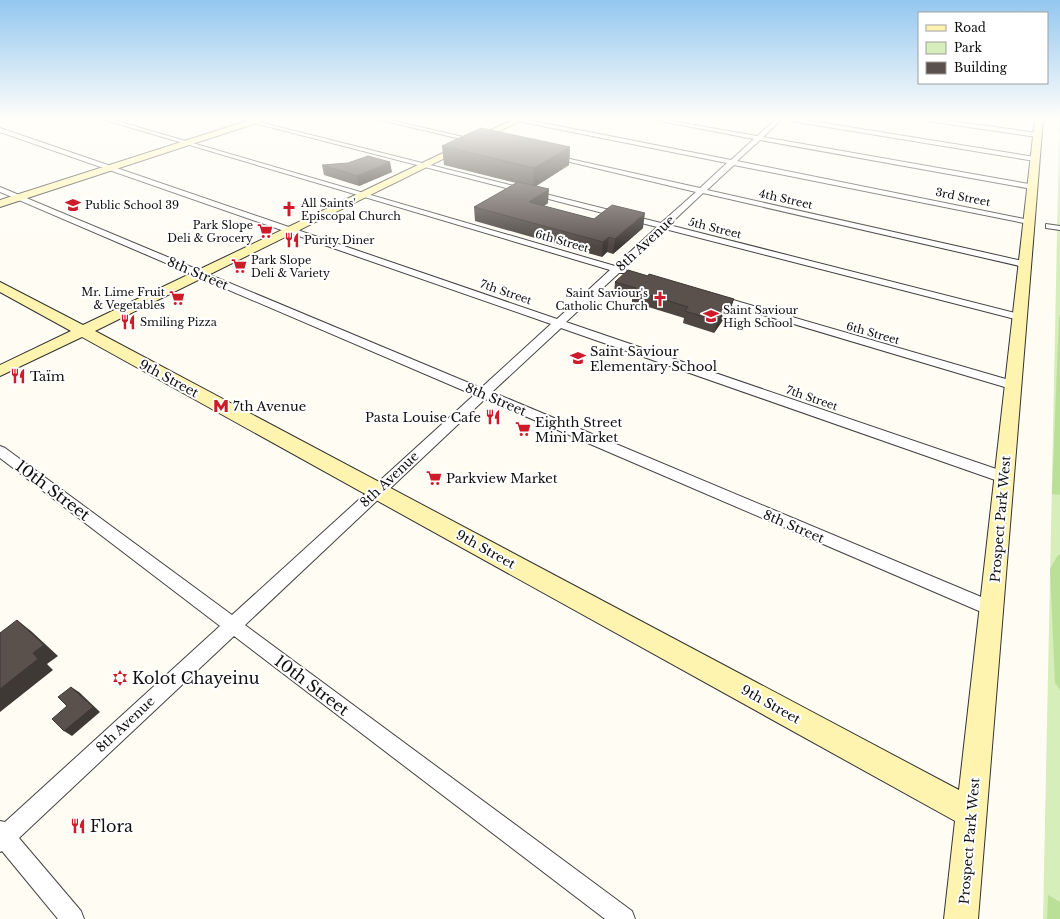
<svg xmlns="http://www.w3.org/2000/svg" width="1060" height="919" font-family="'Libre Baskerville',serif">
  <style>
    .green { fill: #d6eeb9 }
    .forest { fill: #bae097 }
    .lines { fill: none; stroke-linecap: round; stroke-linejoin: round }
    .street-casing { stroke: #434343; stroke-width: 2 }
    .secondary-casing { stroke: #323232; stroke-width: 2 }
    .street { fill: #fff; fill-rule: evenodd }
    .secondary { fill: #fff4af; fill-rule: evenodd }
    .wall { fill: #4d4641 }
    .shaded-wall { fill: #3f3935 }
    .building { fill: #5a514c; stroke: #3f3935 }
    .labels { text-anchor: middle; stroke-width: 4; stroke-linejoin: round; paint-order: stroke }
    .far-street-label { font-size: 11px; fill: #101010; stroke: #fff }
    .far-poi-label { font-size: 11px; fill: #101010; stroke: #fff; text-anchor: start }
    .street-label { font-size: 13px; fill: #101010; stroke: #fff }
    .poi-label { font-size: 13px; fill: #101010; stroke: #fff; text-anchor: start }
    .near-street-label { font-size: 16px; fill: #101010; stroke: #fff }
    .near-poi-label { font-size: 16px; fill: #101010; stroke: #fff; text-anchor: start }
  </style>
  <rect width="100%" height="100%" fill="#fffcf4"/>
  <polygon class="green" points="1058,119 1060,119 1060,919 1043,919 1059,137"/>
  <g class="forest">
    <polygon points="1059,316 1060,316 1060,495 1052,494"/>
    <polygon points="1058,555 1060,555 1060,690 1055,683 1050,569"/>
    <polygon points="1048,895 1060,902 1060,919 1047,919"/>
  </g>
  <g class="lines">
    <defs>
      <g id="street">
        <polygon points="102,119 110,119 615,266 657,227 239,119 247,119 661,223 696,192 549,157 552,155 700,188 727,163 517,121 514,119 523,119 731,160 754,139 650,119 660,119 757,136 776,119 782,119 763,137 1035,185 1036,187 1032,189 760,140 737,161 1029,220 1033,222 1029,224 734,165 707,190 1027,262 1028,264 1024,267 703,193 669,225 1023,315 1024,317 1023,319 1015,319 665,229 624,268 627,271 626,273 619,273 566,322 1008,473 1010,477 1008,481 1003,482 998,481 561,328 492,392 998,604 1000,609 998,614 992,616 986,614 485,399 245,625 632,911 635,919 605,919 234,636 19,838 81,911 84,919 58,919 2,851 0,852 0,821 5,822 220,626 0,458 0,446 5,448 232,615 474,395 0,192 0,187 481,388 551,324 0,132 0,128 557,319 610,270"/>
        <polygon points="376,119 385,119 481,141 478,143"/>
        <polygon points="788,119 799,119 1035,157 1038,159 1035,161 791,121"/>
        <polygon points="924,119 936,119 1037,133 1040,135 1037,137 927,121"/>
        <polygon points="1046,224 1060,226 1060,230 1046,228"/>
        <polygon points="716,295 1016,382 1018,385 1016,388 1008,388 713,300 711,298 713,296"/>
      </g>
      <g id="secondary">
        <polygon points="253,119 264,119 263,121 0,207 0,200"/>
        <polygon points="514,119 524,119 95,331 959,790 1035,119 1043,119 978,919 944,919 955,821 82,337 0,376 0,365 71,331 0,292 0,282 83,325"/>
      </g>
    </defs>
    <use href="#street" class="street-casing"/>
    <use href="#secondary" class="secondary-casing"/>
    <use href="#street" class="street"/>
    <use href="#secondary" class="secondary"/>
  </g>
  <g class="wall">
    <polygon points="442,146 570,147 569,165 536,186 548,203 544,206 594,219 643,228 613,254 607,252 602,257 475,221 474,207 516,183 444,165"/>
    <polygon points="322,165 392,172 359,186 324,175"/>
    <polygon points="648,276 734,299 730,310 714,333 683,323 684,318 632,302 632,299 614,294 615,282"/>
  </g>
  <g class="shaded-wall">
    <polygon points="570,147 569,165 533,188 534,168"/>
    <polygon points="390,162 392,172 359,186 357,176"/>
    <polygon points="549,189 548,203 529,216 529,202"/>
    <polygon points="645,213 643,228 613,254 615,239"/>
    <polygon points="609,237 607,252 602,257 603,242"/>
    <polygon points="734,299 730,310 714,333 717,321"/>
    <polygon points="17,620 31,631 58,656 47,664 53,670 0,712 0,689 33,653"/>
    <polygon points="71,687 79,692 100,712 72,736 64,731"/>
  </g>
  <g class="building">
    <polygon points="481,128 570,147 534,168 442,146"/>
    <polygon points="368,156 390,162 357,176 322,165 348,163"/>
    <polygon points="518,182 549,189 529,202 594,219 612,205 645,213 615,239 609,237 603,242 474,207"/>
    <polygon points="628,270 648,276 649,274 734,299 717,321 685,311 688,307 634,290 636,288 615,282"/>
    <polygon points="17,620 44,645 33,653 38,659 0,689 0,633"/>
    <polygon points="71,687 93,707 64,731 52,719 67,706 58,697"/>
  </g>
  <linearGradient id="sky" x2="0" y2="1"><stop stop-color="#93c7f0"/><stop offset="0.48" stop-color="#fffefa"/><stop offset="1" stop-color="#fffefa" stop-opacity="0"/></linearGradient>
  <rect width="1060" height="247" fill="url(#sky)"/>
  <defs>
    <symbol id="school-bare" viewBox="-9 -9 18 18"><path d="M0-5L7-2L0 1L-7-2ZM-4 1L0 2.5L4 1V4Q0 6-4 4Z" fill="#ce1b29" stroke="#fff" stroke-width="2.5" paint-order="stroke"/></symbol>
    <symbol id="church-bare" viewBox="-9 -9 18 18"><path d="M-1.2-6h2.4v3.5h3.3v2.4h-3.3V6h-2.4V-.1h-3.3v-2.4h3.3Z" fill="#ce1b29" stroke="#fff" stroke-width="2.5" paint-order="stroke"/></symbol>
    <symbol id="supermarket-bare" viewBox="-9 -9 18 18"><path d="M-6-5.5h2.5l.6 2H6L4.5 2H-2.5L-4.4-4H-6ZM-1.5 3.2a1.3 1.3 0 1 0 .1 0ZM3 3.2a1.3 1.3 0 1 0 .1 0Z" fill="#ce1b29" stroke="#fff" stroke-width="2.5" paint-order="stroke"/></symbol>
    <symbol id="restaurant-bare" viewBox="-9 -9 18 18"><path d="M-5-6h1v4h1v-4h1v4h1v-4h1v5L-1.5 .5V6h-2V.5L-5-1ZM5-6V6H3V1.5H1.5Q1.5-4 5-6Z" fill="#ce1b29" stroke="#fff" stroke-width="2.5" paint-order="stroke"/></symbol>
    <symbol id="metro-bare" viewBox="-9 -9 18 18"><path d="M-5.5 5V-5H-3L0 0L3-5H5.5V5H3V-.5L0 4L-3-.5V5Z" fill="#ce1b29" stroke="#fff" stroke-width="2.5" paint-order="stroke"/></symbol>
    <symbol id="synagogue-bare" viewBox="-9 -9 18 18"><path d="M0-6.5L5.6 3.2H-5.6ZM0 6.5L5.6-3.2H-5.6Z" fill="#ce1b29" stroke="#fff" stroke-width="2.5" paint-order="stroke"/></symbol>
  </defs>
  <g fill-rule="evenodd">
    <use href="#school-bare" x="62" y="194" width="22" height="22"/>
    <use href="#church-bare" x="278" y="198" width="22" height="22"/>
    <use href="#supermarket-bare" x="254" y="220" width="22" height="22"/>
    <use href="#restaurant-bare" x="281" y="229" width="22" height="22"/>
    <use href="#supermarket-bare" x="228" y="255" width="22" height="22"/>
    <use href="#supermarket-bare" x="166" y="287" width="22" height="22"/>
    <use href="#church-bare" x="649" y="288" width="22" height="22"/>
    <use href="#school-bare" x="700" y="305" width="22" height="22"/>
    <use href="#restaurant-bare" x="117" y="311" width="22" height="22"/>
    <use href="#school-bare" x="567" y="347" width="22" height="22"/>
    <use href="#restaurant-bare" x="7" y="365" width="22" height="22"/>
    <use href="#metro-bare" x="210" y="395" width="22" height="22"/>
    <use href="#restaurant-bare" x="482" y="406" width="22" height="22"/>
    <use href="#supermarket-bare" x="512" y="418" width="22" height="22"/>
    <use href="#supermarket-bare" x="423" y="467" width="22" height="22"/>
    <use href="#synagogue-bare" x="109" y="667" width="22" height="22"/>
    <use href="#restaurant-bare" x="67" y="815" width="22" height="22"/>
  </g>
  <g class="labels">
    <g class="far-street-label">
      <text transform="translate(963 197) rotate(11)" y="4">3rd Street</text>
      <text transform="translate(786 199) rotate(13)" y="4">4th Street</text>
      <text transform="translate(715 228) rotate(14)" y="4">5th Street</text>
      <text transform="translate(562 241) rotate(16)" y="4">6th Street</text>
      <text transform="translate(506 292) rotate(19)" y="4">7th Street</text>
      <text transform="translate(873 333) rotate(16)" y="4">6th Street</text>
      <text transform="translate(812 398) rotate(19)" y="4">7th Street</text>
    </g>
    <g class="far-poi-label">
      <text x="301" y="207">All Saints'<tspan x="301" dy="13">Episcopal Church</tspan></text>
      <text x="85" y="209">Public School 39</text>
      <text x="253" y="229" text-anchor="end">Park Slope<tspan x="253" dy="13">Deli &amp; Grocery</tspan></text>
      <text x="304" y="244">Purity Diner</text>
      <text x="251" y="264">Park Slope<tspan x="251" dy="13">Deli &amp; Variety</tspan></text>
      <text x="165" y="296" text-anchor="end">Mr. Lime Fruit<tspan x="165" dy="13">&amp; Vegetables</tspan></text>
      <text x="648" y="297" text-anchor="end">Saint Saviour's<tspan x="648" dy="13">Catholic Church</tspan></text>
      <text x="723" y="314">Saint Saviour<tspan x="723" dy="13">High School</tspan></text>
      <text x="140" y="326">Smiling Pizza</text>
    </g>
    <g class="street-label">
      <text transform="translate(645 243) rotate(-43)" y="5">8th Avenue</text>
      <text transform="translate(198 273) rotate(23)" y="5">8th Street</text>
      <text transform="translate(169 378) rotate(28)" y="5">9th Street</text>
      <text transform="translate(496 399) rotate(23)" y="5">8th Street</text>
      <text transform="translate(389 479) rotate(-43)" y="5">8th Avenue</text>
      <text transform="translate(1000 519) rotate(-85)" y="5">Prospect Park West</text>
      <text transform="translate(794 526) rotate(23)" y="5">8th Street</text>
      <text transform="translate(486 549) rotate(29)" y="5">9th Street</text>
      <text transform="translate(771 704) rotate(29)" y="5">9th Street</text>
      <text transform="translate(125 724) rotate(-43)" y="5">8th Avenue</text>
      <text transform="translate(969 841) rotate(-85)" y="5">Prospect Park West</text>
    </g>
    <g class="poi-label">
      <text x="590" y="356">Saint Saviour<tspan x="590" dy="15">Elementary School</tspan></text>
      <text x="30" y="381">Taïm</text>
      <text x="233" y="411">7th Avenue</text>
      <text x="481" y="422" text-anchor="end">Pasta Louise Cafe</text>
      <text x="535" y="427">Eighth Street<tspan x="535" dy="15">Mini Market</tspan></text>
      <text x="446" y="483">Parkview Market</text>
    </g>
    <g class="near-street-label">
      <text transform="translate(53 490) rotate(37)" y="6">10th Street</text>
      <text transform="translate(312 685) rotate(37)" y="6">10th Street</text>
    </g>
    <g class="near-poi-label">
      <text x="132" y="684">Kolot Chayeinu</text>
      <text x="90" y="832">Flora</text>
    </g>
  </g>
  <rect x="918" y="12" width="130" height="72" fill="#ffffff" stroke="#9f9f9f"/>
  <rect x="926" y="25" width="20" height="6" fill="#fff4af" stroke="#9f9f9f"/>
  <text x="954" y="32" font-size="12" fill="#101010">Road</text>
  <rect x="926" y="42" width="20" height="12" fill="#d6eeb9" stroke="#9f9f9f"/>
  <text x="954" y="52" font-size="12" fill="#101010">Park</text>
  <rect x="926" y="62" width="20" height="12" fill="#5a514c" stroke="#9f9f9f"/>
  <text x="954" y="72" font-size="12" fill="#101010">Building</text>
</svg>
